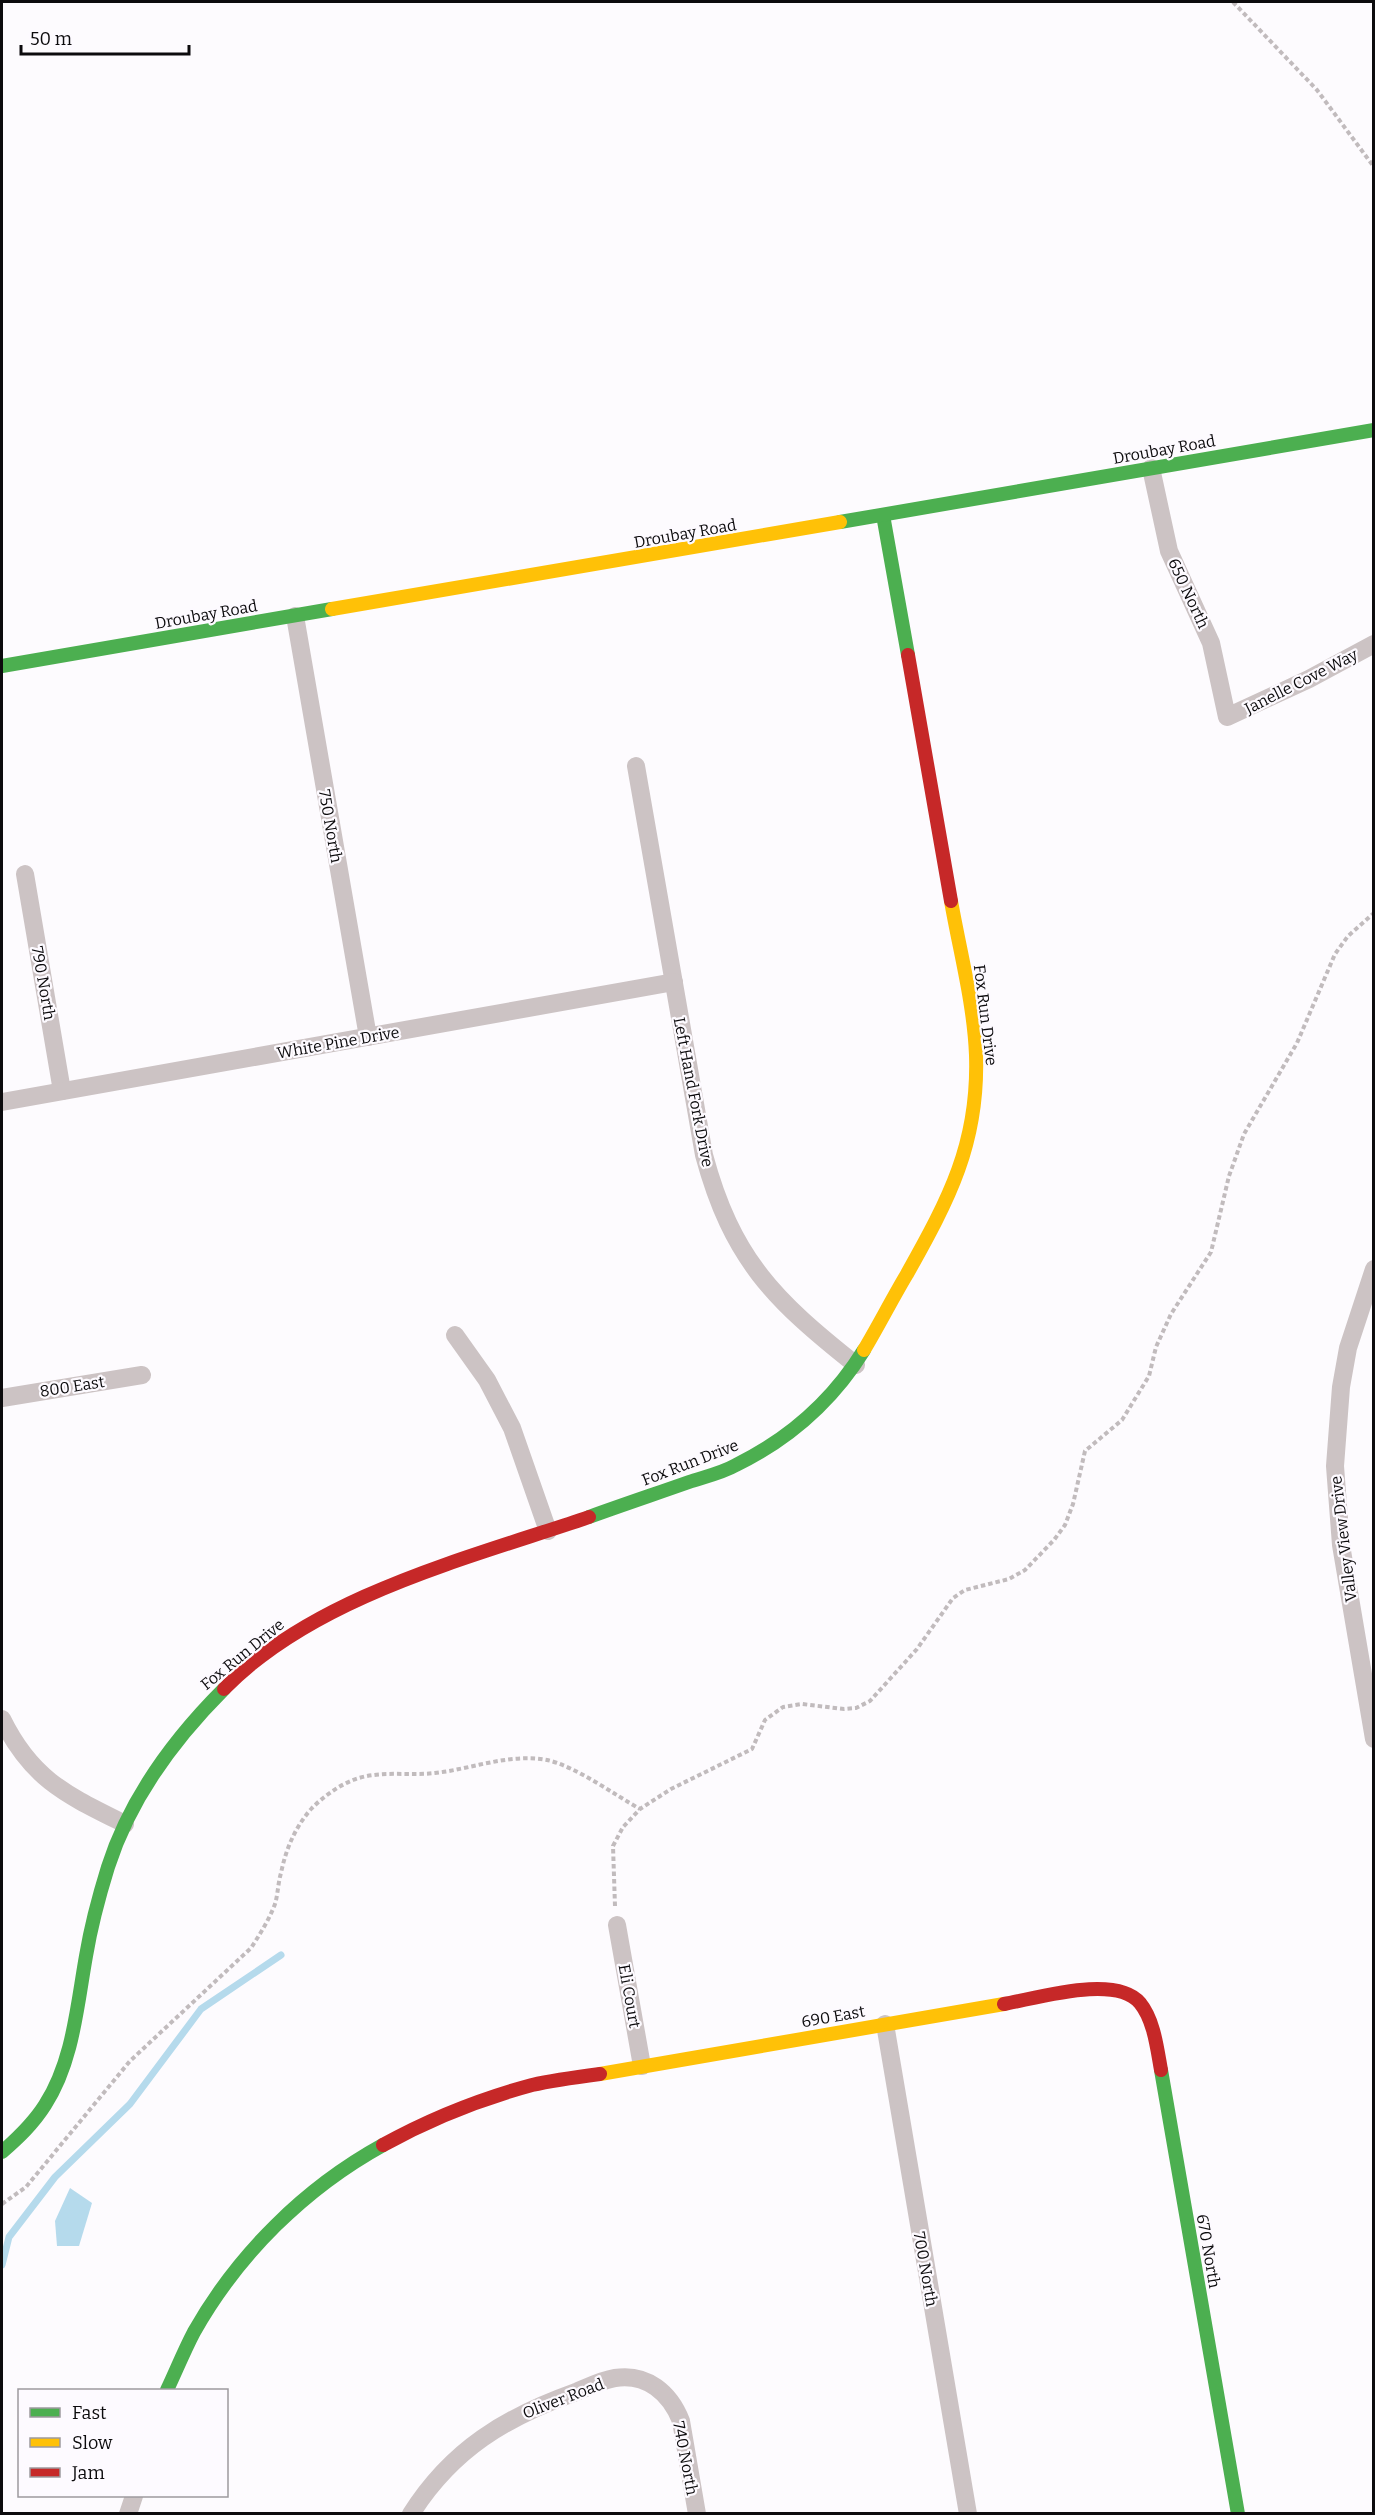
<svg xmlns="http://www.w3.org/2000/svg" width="1375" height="2515" font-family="Bitter,serif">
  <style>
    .water { fill: #b5daec }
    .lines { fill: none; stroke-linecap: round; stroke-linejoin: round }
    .stream { stroke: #b5daec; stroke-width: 7 }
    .path { stroke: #c1bbbd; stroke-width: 4; stroke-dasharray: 4.5 3; stroke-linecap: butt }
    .street { stroke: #ccc3c4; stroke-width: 18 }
    .fast { stroke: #4caf50; stroke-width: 14 }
    .slow { stroke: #ffc107; stroke-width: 14 }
    .jam { stroke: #c62828; stroke-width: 14 }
    .labels { text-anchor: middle; stroke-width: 4.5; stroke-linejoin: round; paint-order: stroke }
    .street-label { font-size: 16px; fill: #0c0b0d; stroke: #fdfaff }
  </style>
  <rect width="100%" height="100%" fill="#fdfbfe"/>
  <polygon class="water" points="70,2188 92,2203 79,2246 57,2246 55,2221"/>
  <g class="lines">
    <polyline class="stream" points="2,2265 9,2237 55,2177 130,2104 201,2009 281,1955"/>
    <g class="path">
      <polyline points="1233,2 1317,90 1374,167"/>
      <polyline points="615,1906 613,1846 623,1827 640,1809 671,1789 752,1749 765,1720 783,1707 802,1704 844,1709 856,1708 870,1701 917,1649 953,1598 965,1590 1009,1579 1025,1570 1054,1540 1065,1525 1073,1504 1085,1451 1122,1420 1149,1376 1156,1347 1171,1314 1211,1252 1229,1176 1244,1134 1297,1043 1335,954 1348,936 1374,913"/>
      <path d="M2,2204L26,2187L130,2061L251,1948C260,1934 269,1920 275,1904C278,1894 278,1883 281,1873C286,1849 295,1827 312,1808C323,1797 338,1786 353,1780C379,1770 408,1776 435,1773C472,1769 509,1753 547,1760C575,1766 615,1795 640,1809"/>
    </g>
    <g class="street">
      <polyline points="1151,468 1169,551 1211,643 1227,717 1309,679 1374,644"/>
      <polyline points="295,616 368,1037"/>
      <path d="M636,766L704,1155C732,1259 774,1300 856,1365"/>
      <polyline points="25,874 62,1091"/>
      <polyline points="2,1102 674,982"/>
      <polyline points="1374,1269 1348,1348 1341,1387 1335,1466 1341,1545 1374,1739"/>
      <polyline points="455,1335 487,1380 512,1428 548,1531"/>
      <polyline points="2,1398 142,1375"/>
      <path d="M2,1719C32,1780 67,1795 125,1824"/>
      <polyline points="617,1925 642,2066"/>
      <polyline points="885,2024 968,2514"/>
      <polyline points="128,2514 134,2496"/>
      <path d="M411,2514C452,2449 506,2417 576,2392C588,2387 602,2380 615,2378C647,2373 670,2393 681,2421L697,2514"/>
    </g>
    <g class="fast">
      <polyline points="883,515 908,655"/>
      <polyline points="840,522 1374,430"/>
      <polyline points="2,666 332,609"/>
      <path d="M589,1517C622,1505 655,1494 689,1482C704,1477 722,1473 736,1465C789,1439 833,1400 864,1350"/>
      <polyline points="1161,2070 1238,2514"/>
      <path d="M2,2152C18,2138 33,2124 45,2105C73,2062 77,2006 86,1956C91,1926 99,1896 108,1867C130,1798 173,1740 224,1689"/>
      <path d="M167,2390C176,2371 184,2351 194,2332C238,2254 305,2188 383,2145"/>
    </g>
    <g class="slow">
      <polyline points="332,609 840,522"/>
      <path d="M864,1350C879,1325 892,1299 907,1274C949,1199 979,1143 976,1055C974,1004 960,952 951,901"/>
      <polyline points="600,2074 1004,2004"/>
    </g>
    <g class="jam">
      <polyline points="908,655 951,901"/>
      <path d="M224,1689C314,1596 469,1558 589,1517"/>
      <path d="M1004,2004C1038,1998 1116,1974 1140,2003C1154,2020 1157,2048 1161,2070"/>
      <path d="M383,2145C430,2119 480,2099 532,2085C554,2080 577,2077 600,2074"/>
    </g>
  </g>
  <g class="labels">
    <g class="street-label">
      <text transform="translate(1164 449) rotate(-10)" y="6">Droubay Road</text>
      <text transform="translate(685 533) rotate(-10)" y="6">Droubay Road</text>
      <text transform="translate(1189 593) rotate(65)" y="6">650 North</text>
      <text transform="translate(206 614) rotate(-10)" y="6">Droubay Road</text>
      <text transform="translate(1301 681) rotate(-27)" y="6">Janelle Cove Way</text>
      <text transform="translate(331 826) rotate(80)" y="6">750 North</text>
      <text transform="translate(44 983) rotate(80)" y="6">790 North</text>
      <text transform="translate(986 1015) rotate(83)" y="6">Fox Run Drive</text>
      <text transform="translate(338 1042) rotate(-10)" y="6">White Pine Drive</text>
      <text transform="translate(694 1092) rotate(79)" y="6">Left Hand Fork Drive</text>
      <text transform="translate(72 1386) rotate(-9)" y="6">800 East</text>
      <text transform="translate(690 1462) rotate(-21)" y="6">Fox Run Drive</text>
      <text transform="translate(1343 1539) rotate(-97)" y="6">Valley View Drive</text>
      <text transform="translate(242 1654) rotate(-39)" y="6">Fox Run Drive</text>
      <text transform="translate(630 1996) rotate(80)" y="6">Eli Court</text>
      <text transform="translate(833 2016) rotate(-10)" y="6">690 East</text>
      <text transform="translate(1209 2251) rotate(80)" y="6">670 North</text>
      <text transform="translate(926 2269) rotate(80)" y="6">700 North</text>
      <text transform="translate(563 2398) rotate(-21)" y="6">Oliver Road</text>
      <text transform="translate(686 2458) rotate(79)" y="6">740 North</text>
    </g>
  </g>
  <rect width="1375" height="2515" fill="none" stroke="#0c0b0d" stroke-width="6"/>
  <rect x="18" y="2389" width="210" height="108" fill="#fdfaff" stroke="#9d9a9e" stroke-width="1.5"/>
  <rect x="30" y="2408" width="30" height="9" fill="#4caf50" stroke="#9d9a9e" stroke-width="1.5"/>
  <text x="72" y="2419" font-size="18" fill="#0c0b0d">Fast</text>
  <rect x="30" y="2438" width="30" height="9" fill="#ffc107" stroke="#9d9a9e" stroke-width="1.5"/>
  <text x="72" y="2449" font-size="18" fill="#0c0b0d">Slow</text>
  <rect x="30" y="2468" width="30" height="9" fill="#c62828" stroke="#9d9a9e" stroke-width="1.5"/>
  <text x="72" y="2479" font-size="18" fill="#0c0b0d">Jam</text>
  <path d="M21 45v9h168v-9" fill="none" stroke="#0c0b0d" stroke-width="3"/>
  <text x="30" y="45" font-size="18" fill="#0c0b0d" stroke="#fdfaff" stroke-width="4.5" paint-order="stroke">50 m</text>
</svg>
